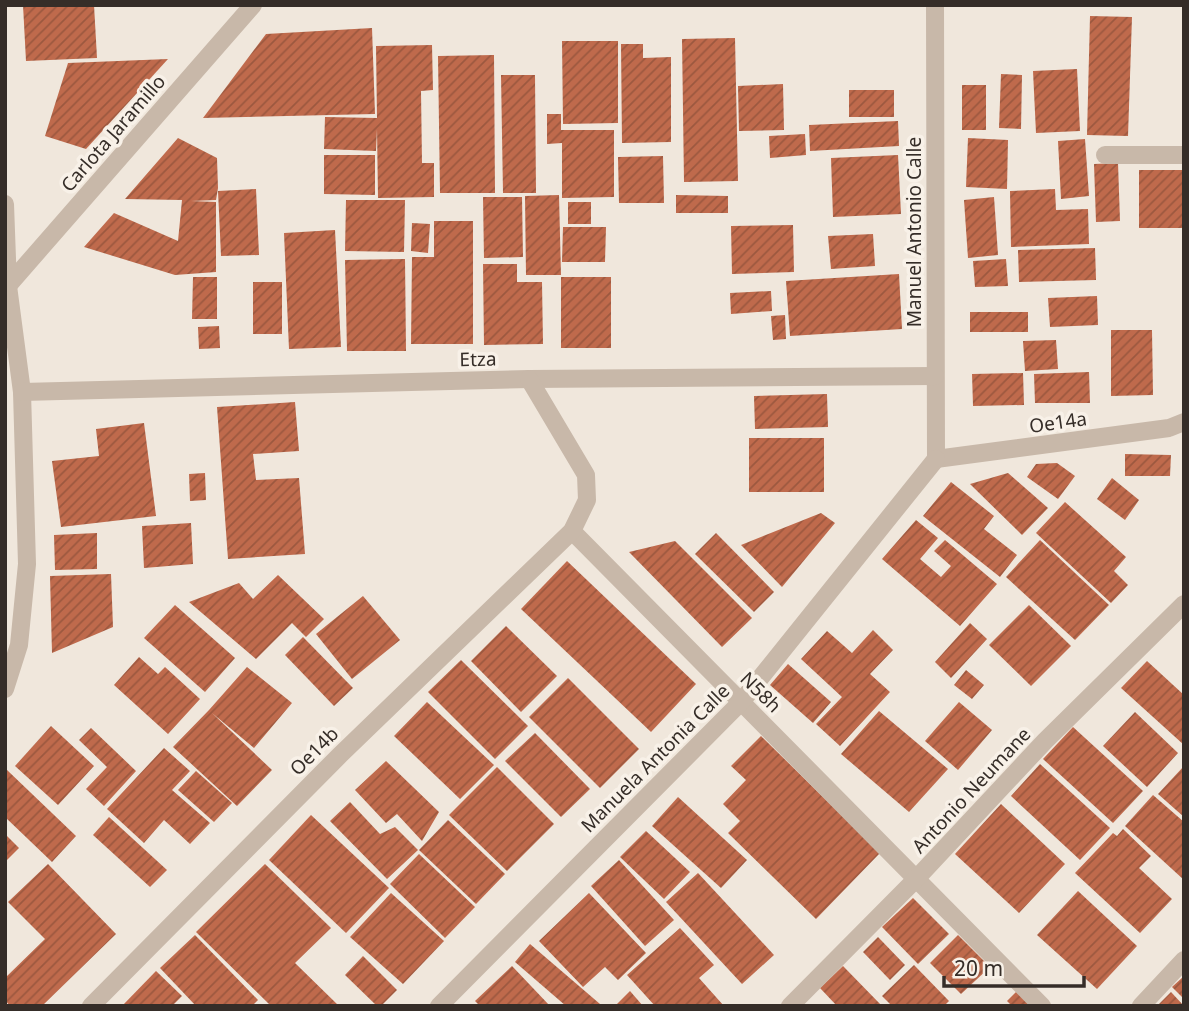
<svg xmlns="http://www.w3.org/2000/svg" width="1189" height="1011" font-family="'Noto Sans',sans-serif">
  <style>
    .building { fill: url(#building-hatch) }
    .lines { fill: none; stroke-linecap: round; stroke-linejoin: round }
    .minor { stroke: #c8b8a9; stroke-width: 18 }
    .tertiary { stroke: #c8b8a9; stroke-width: 18 }
    .labels { text-anchor: middle; stroke-width: 7; stroke-linejoin: round; paint-order: stroke }
    .street-label { font-size: 19px; fill: #352d28; stroke: #f8f1e8 }
  </style>
  <defs>
    <pattern id="building-hatch" width="6" height="6" patternUnits="userSpaceOnUse" patternTransform="scale(1.75)"><rect width="6" height="6" fill="#bf6a4c"/><path d="M-1 1l2-2M0 6l6-6M5 7l2-2" fill="none" stroke="#9c583f"/></pattern>
  </defs>
  <rect width="100%" height="100%" fill="#f0e7dc"/>
  <g class="building">
    <polygon points="23,5 94,5 97,58 26,61"/>
    <polygon points="1090,16 1132,17 1128,136 1087,135"/>
    <polygon points="372,28 375,114 203,118 266,34"/>
    <polygon points="735,38 738,181 684,182 682,39"/>
    <polygon points="562,41 618,41 618,123 563,124"/>
    <polygon points="621,44 643,44 643,58 671,57 671,142 622,143"/>
    <polygon points="432,45 433,90 421,91 422,163 434,163 434,197 378,198 377,129 376,151 324,149 325,117 377,118 376,46"/>
    <polygon points="494,55 495,193 440,193 438,56"/>
    <polygon points="168,59 86,149 45,136 68,63"/>
    <polygon points="1077,69 1080,131 1036,133 1033,71"/>
    <polygon points="1001,74 1022,75 1021,129 999,128"/>
    <polygon points="501,75 535,75 536,193 503,193"/>
    <polygon points="783,84 784,130 739,131 738,86"/>
    <rect x="962" y="85" width="24" height="45"/>
    <rect x="849" y="90" width="45" height="27"/>
    <polygon points="547,114 561,114 561,130 614,130 614,197 562,198 562,143 547,144"/>
    <polygon points="898,121 899,146 810,151 809,125"/>
    <polygon points="805,134 806,155 770,158 769,136"/>
    <polygon points="178,138 217,158 218,188 216,200 191,201 216,202 216,272 175,275 84,247 114,213 178,241 182,200 125,199"/>
    <polygon points="968,138 1008,140 1007,189 966,187"/>
    <polygon points="1085,139 1089,196 1061,199 1058,141"/>
    <polygon points="324,155 375,155 375,195 324,194"/>
    <polygon points="898,155 901,214 833,217 831,158"/>
    <polygon points="663,156 664,203 619,203 618,157"/>
    <polygon points="1118,163 1120,221 1096,222 1094,164"/>
    <rect x="1139" y="170" width="43" height="58"/>
    <polygon points="256,189 259,255 221,256 218,191"/>
    <polygon points="1055,189 1056,210 1088,209 1089,244 1011,247 1010,191"/>
    <polygon points="559,195 561,275 526,275 525,196"/>
    <polygon points="676,195 728,196 728,213 676,213"/>
    <polygon points="483,197 522,197 523,257 484,258"/>
    <polygon points="994,197 998,255 968,258 964,200"/>
    <polygon points="346,200 405,200 404,252 345,251"/>
    <rect x="568" y="202" width="23" height="22"/>
    <polygon points="434,221 473,221 473,344 411,344 412,257 434,257"/>
    <polygon points="412,223 430,224 428,253 411,251"/>
    <polygon points="793,225 794,272 732,274 731,226"/>
    <polygon points="563,227 606,227 605,262 562,262"/>
    <polygon points="335,230 341,347 289,349 284,233"/>
    <polygon points="873,234 875,266 831,269 828,236"/>
    <polygon points="1095,248 1096,280 1019,282 1018,250"/>
    <polygon points="405,259 406,351 347,351 345,260"/>
    <polygon points="1006,259 1008,286 975,287 973,261"/>
    <polygon points="483,264 517,264 517,282 542,282 543,344 484,345"/>
    <polygon points="899,274 902,329 790,336 786,281"/>
    <polygon points="193,277 217,277 217,319 192,319"/>
    <rect x="561" y="277" width="50" height="71"/>
    <rect x="253" y="282" width="29" height="52"/>
    <polygon points="771,291 772,311 731,314 730,293"/>
    <polygon points="1097,296 1098,325 1050,327 1048,298"/>
    <rect x="970" y="312" width="58" height="20"/>
    <polygon points="785,315 786,339 773,340 771,316"/>
    <polygon points="219,326 220,348 199,349 198,327"/>
    <polygon points="1111,330 1152,330 1153,395 1111,396"/>
    <polygon points="1056,340 1058,369 1025,371 1023,341"/>
    <polygon points="1089,372 1090,403 1035,403 1034,374"/>
    <polygon points="1023,373 1024,405 973,406 972,374"/>
    <polygon points="827,394 828,427 755,429 754,396"/>
    <polygon points="295,402 299,451 253,454 256,480 299,478 305,554 228,559 217,407"/>
    <polygon points="144,423 156,516 61,527 52,461 99,456 96,429"/>
    <rect x="749" y="438" width="75" height="54"/>
    <polygon points="1125,454 1171,455 1170,476 1125,476"/>
    <polygon points="1057,463 1075,476 1058,499 1027,477 1036,464"/>
    <polygon points="205,473 206,500 190,501 189,474"/>
    <polygon points="1008,473 1048,508 1022,535 970,484"/>
    <polygon points="1112,478 1139,500 1125,520 1097,499"/>
    <polygon points="951,482 994,516 984,529 1017,555 1000,577 923,516"/>
    <polygon points="1065,502 1126,557 1114,571 1128,585 1111,603 1036,533"/>
    <polygon points="821,513 835,523 782,587 741,545"/>
    <polygon points="916,520 938,538 920,559 941,577 951,566 934,551 945,540 997,584 960,626 882,559"/>
    <polygon points="191,523 193,564 144,568 142,526"/>
    <polygon points="97,533 97,569 55,570 54,535"/>
    <polygon points="716,533 774,592 754,612 695,554"/>
    <polygon points="1040,540 1109,605 1075,640 1006,577"/>
    <polygon points="675,541 752,618 722,647 629,552"/>
    <polygon points="567,561 696,684 651,732 521,609"/>
    <polygon points="111,574 113,627 52,653 50,576"/>
    <polygon points="278,575 324,619 306,637 292,623 256,659 189,602 239,583 253,599"/>
    <polygon points="363,596 400,640 352,679 316,634"/>
    <polygon points="175,605 235,658 205,692 144,638"/>
    <polygon points="1029,605 1071,646 1031,686 989,645"/>
    <polygon points="970,623 987,639 951,678 935,662"/>
    <polygon points="506,626 557,676 521,712 471,661"/>
    <polygon points="873,630 893,650 870,674 890,692 840,746 816,724 842,697 801,659 827,631 852,653"/>
    <polygon points="303,637 353,688 334,706 285,655"/>
    <polygon points="139,657 158,674 165,667 200,699 168,734 114,685"/>
    <polygon points="461,660 528,726 495,759 428,692"/>
    <polygon points="1147,661 1184,695 1184,745 1121,688"/>
    <polygon points="788,664 831,702 813,723 770,685"/>
    <polygon points="247,667 292,703 254,748 212,713 272,770 237,806 173,747 209,710"/>
    <polygon points="966,670 984,685 972,699 954,685"/>
    <polygon points="568,678 639,749 600,788 529,717"/>
    <polygon points="427,702 494,765 460,799 394,736"/>
    <polygon points="959,702 992,730 958,770 925,741"/>
    <polygon points="879,711 948,769 909,812 841,754"/>
    <polygon points="1135,712 1178,753 1147,787 1103,746"/>
    <polygon points="51,726 94,766 58,805 15,766"/>
    <polygon points="1073,727 1143,791 1113,823 1043,759"/>
    <polygon points="91,728 136,771 104,806 86,789 107,767 79,740"/>
    <polygon points="535,733 590,789 561,817 505,761"/>
    <polygon points="761,736 880,853 816,919 728,833 740,821 723,804 746,780 731,766"/>
    <polygon points="164,748 190,771 172,790 210,823 190,844 164,820 144,843 107,809"/>
    <polygon points="386,761 439,812 422,841 397,814 386,823 355,790"/>
    <polygon points="1040,764 1110,828 1080,860 1011,796"/>
    <polygon points="1184,766 1184,817 1158,794"/>
    <polygon points="497,767 554,824 507,871 449,815"/>
    <polygon points="7,770 76,836 52,862 5,817"/>
    <polygon points="196,771 232,803 214,822 178,790"/>
    <polygon points="1153,795 1184,822 1184,880 1125,826"/>
    <polygon points="678,797 747,860 721,888 652,826"/>
    <polygon points="350,802 380,834 395,827 418,850 387,879 330,821"/>
    <polygon points="1001,804 1065,864 1019,913 955,854"/>
    <polygon points="311,815 389,888 346,933 269,860"/>
    <polygon points="109,817 167,870 150,887 93,835"/>
    <polygon points="448,820 505,874 476,904 419,850"/>
    <polygon points="1123,829 1151,856 1139,868 1172,899 1140,933 1075,873 1113,833 1117,836"/>
    <polygon points="646,831 690,872 664,899 620,857"/>
    <polygon points="5,834 19,848 5,862"/>
    <polygon points="419,854 475,907 445,938 390,884"/>
    <polygon points="619,860 674,920 645,946 591,886"/>
    <polygon points="48,864 116,934 42,1006 10,1006 5,1000 5,978 45,939 8,902"/>
    <polygon points="265,864 331,928 295,963 339,1006 271,1006 196,932"/>
    <polygon points="698,873 774,955 742,984 666,902"/>
    <polygon points="1078,891 1137,946 1097,989 1037,935"/>
    <polygon points="391,893 444,941 403,984 350,937"/>
    <polygon points="589,893 646,953 618,980 605,967 583,987 539,941"/>
    <polygon points="913,898 949,934 918,964 882,927"/>
    <polygon points="680,928 714,965 699,978 724,1006 655,1006 627,975"/>
    <polygon points="195,935 258,1000 252,1006 196,1006 160,968"/>
    <polygon points="958,935 990,967 961,994 930,963"/>
    <polygon points="878,937 905,965 890,980 863,952"/>
    <polygon points="530,944 600,1004 598,1006 566,1006 515,962"/>
    <polygon points="363,956 397,990 381,1006 377,1006 345,975"/>
    <polygon points="914,965 949,1001 944,1006 892,1006 882,996"/>
    <polygon points="512,966 550,1006 480,1006 475,1001"/>
    <polygon points="843,966 882,1006 837,1006 820,988"/>
    <polygon points="156,971 182,996 172,1006 122,1006"/>
    <polygon points="1184,976 1184,999 1172,987"/>
    <polygon points="1027,981 1051,1006 1012,1006 1007,1001"/>
    <polygon points="630,991 643,1006 615,1006"/>
    <polygon points="1171,992 1184,1006 1157,1006"/>
  </g>
  <g class="lines">
    <g class="minor">
      <polyline points="935,5 936,459"/>
      <polyline points="1105,155 1184,155"/>
      <polyline points="5,204 8,286 22,392 27,564 19,645 5,689"/>
      <polyline points="22,392 529,379 935,376"/>
      <polyline points="936,459 1169,428 1184,422"/>
      <polyline points="572,531 1042,1006"/>
      <polyline points="91,1006 340,755 572,531 587,500 586,475 529,379"/>
      <polyline points="439,1006 741,702 936,459"/>
      <polyline points="790,1006 916,879 1045,741 1184,604"/>
      <polyline points="1141,1006 1184,960"/>
    </g>
    <polyline class="tertiary" points="5,289 253,5"/>
  </g>
  <g class="labels">
    <g class="street-label">
      <text transform="translate(113 133) rotate(-49)" y="7">Carlota Jaramillo</text>
      <text transform="translate(914 232) rotate(-90)" y="7">Manuel Antonio Calle</text>
      <text transform="translate(478 359) rotate(-1)" y="7">Etza</text>
      <text transform="translate(1058 422) rotate(-8)" y="7">Oe14a</text>
      <text transform="translate(761 692) rotate(45)" y="7">N58h</text>
      <text transform="translate(314 751) rotate(-45)" y="7">Oe14b</text>
      <text transform="translate(655 758) rotate(-45)" y="7">Manuela Antonia Calle</text>
      <text transform="translate(971 790) rotate(-47)" y="7">Antonio Neumane</text>
    </g>
  </g>
  <rect width="1189" height="1011" fill="none" stroke="#352d28" stroke-width="14"/>
  <path d="M944 976v10h140v-10" fill="none" stroke="#352d28" stroke-width="3.5"/>
  <text x="954" y="976" font-size="21" fill="#352d28" stroke="#f8f1e8" stroke-width="5" paint-order="stroke">20 m</text>
</svg>
